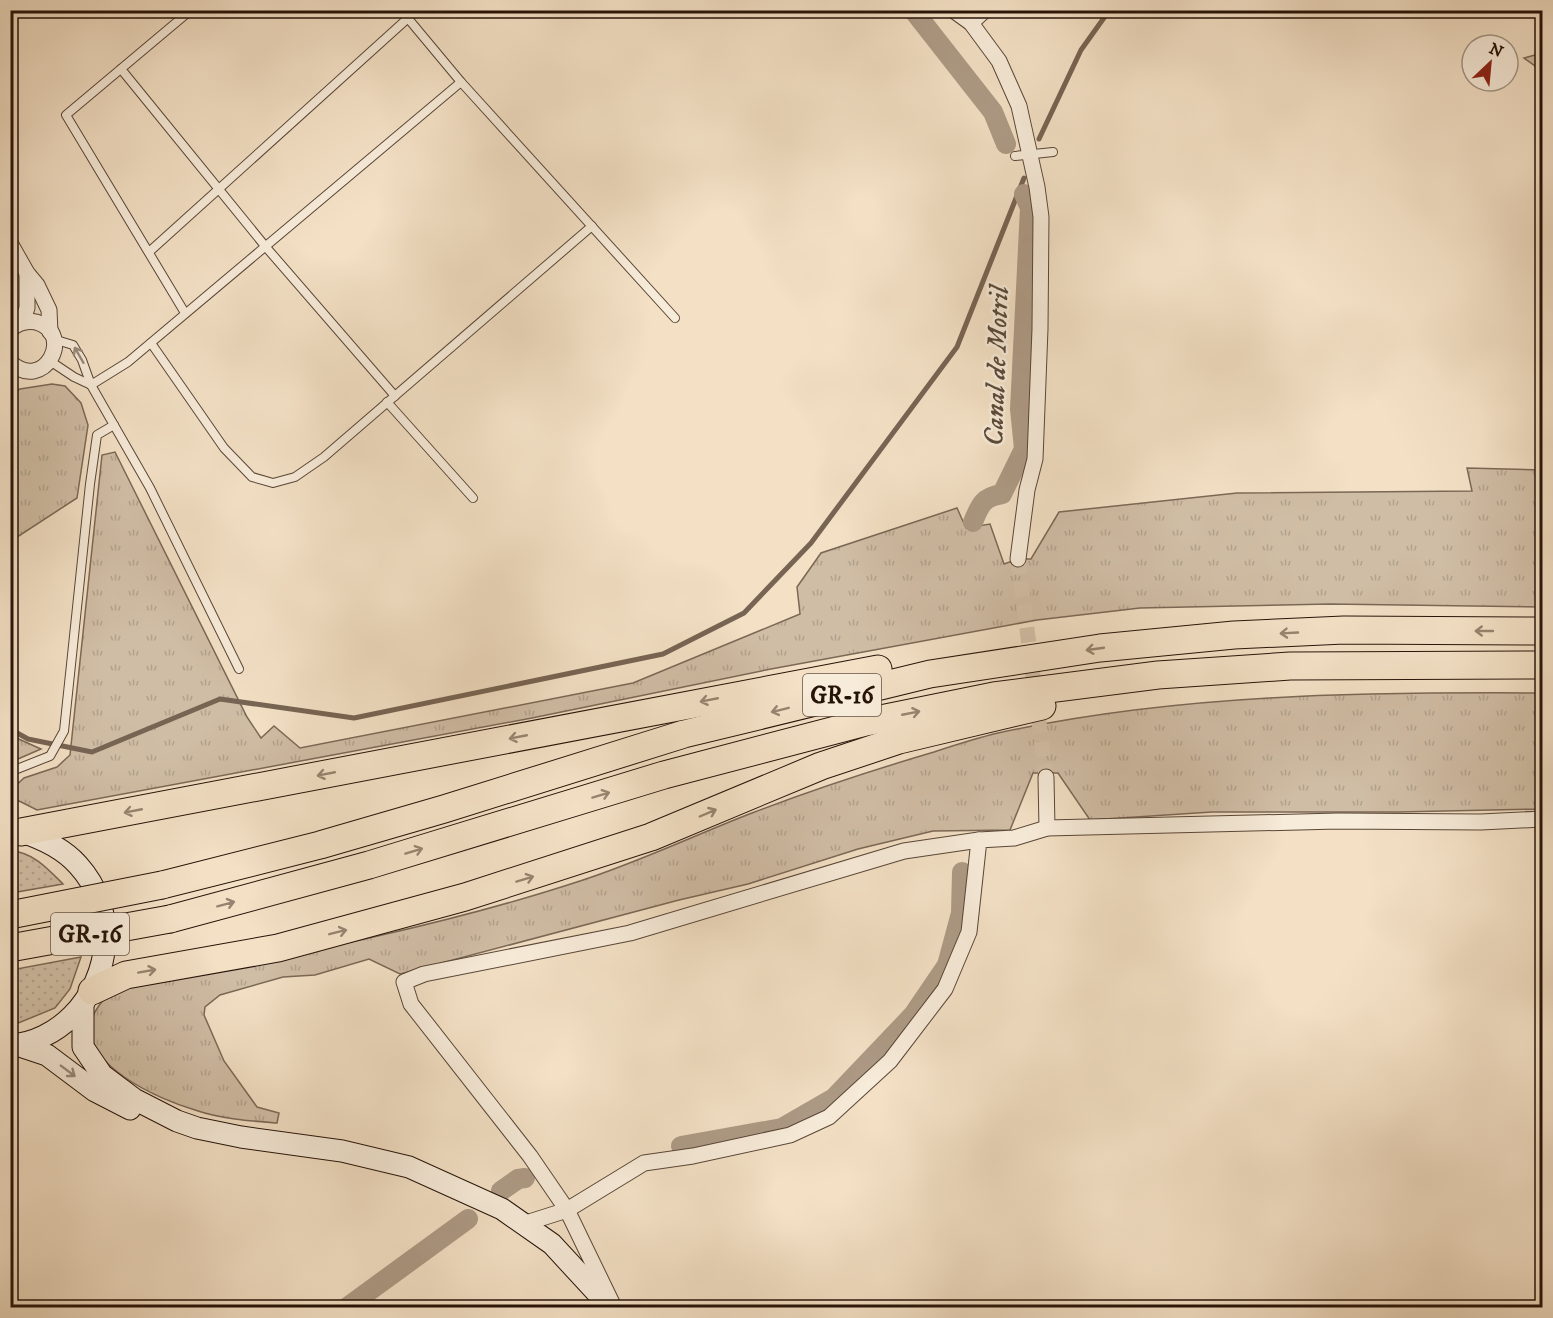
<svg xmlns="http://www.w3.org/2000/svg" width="1553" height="1318" font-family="'IM FELL DW Pica',serif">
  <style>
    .grass { fill: url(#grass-tufts); stroke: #7b6856; stroke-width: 1.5 }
    .garden { fill: url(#garden-dots); stroke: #7b6856; stroke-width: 1.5 }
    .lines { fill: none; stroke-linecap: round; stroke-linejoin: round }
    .stream { stroke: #776453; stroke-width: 5 }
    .canal { stroke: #ad9a85; stroke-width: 20 }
    .street-tunnel { stroke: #d4c1a9; stroke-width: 15; stroke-dasharray: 15 8; stroke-linecap: butt }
    .lane-casing { stroke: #594637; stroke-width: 10 }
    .street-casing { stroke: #594637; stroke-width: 17 }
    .secondary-casing { stroke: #261308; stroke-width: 23 }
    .highway-casing { stroke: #261308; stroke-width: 29 }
    .lane { stroke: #f7ebd9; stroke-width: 8 }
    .street { stroke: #f7ebd9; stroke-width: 15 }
    .secondary { stroke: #f7ebd9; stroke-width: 21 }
    .highway { stroke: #f3e0c5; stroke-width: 27 }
    .highway-bridge-casing { stroke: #261308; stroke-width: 29; stroke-linecap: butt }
    .highway-bridge { stroke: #f3e0c5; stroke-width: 27 }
    .oneway { stroke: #998a7b }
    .oneway2 { stroke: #978470 }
    .labels { text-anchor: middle; stroke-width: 5; stroke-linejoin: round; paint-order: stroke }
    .shield { fill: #f7ebd9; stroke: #655447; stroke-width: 1.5 }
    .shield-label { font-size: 24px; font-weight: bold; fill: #261308 }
    .water-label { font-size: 27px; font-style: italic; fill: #5c493a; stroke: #f7ebd9 }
  </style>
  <defs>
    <pattern id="grass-tufts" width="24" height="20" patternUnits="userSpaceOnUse" patternTransform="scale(1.5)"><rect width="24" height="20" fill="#d0bda5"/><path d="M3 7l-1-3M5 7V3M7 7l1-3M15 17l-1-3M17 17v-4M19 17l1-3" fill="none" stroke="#b2a28d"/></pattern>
    <pattern id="garden-dots" width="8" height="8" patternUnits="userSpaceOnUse" patternTransform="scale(1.5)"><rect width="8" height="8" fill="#d0bda5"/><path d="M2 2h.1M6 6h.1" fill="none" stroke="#b2a28d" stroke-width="1.8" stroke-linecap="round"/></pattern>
  </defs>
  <rect width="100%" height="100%" fill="#f3e0c5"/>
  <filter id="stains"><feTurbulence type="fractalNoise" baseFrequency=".00333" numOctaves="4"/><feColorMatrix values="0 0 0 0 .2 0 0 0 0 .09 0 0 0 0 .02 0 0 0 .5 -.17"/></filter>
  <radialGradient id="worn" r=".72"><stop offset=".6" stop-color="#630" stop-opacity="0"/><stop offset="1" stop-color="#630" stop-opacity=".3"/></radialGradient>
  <g class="grass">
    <polygon points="1542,53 1542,88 1535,66 1524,58"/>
    <polygon points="52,384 65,386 81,403 88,425 77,498 11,541 11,393 20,389"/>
    <polygon points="115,452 247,717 261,738 274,726 300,748 633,683 800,614 797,587 821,553 957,508 966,528 990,524 1004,564 1018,559 1031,559 1059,512 1237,493 1472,491 1467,468 1542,470 1542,607 1330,604 1140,608 1037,620 771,669 532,718 37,810 11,797 11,790 24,778 57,767 70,755 102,455"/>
    <path d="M1542,693V809L1398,812H1212L1090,820L1058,773H1033L1010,830L933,831L858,849L748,884L679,900L400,974L369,959L315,975L283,977L220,995L205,1007L204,1015L224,1061L257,1107L279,1113L277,1123C250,1121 221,1119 195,1110C161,1100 75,1064 93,1016C97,1006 105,998 112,990C269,959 428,931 580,881C639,862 695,835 752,813C812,790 873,770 934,752C955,745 977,738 998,733C1176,694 1361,692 1542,693Z"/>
    <polygon points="10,734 12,736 41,749 11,762"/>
  </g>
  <g class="garden">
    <path d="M11,851C33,852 48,869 63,884L11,893Z"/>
    <polygon points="81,957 70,989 55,1008 11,1026 11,970"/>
  </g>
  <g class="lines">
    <g class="stream">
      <polyline points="1039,139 1081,50 1106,15 1119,10"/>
      <polyline points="10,729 28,739 92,752 220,699 354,718 663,654 744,613 811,543 957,347 1024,178"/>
    </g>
    <g class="canal">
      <polyline points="913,10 993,112 1006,144"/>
      <path d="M973,522C980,505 983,497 1002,494L1024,449L1020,409L1030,208L1024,194"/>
      <polyline points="681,1146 782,1128 834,1098 913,1015 947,965 961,913 962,872"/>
      <polyline points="501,1191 518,1179 525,1178"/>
      <polyline points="346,1308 468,1219"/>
    </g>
    <polyline class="street-tunnel" points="1018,559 1046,777"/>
    <defs>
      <g id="lane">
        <polyline points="401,10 461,82"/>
        <polyline points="121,69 265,246 395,396"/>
        <polyline points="1015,156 1053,152"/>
        <polyline points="149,252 407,19"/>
        <polyline points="185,313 66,115 191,10"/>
        <polyline points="53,339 73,345 82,360 91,385 150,488 239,669"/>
        <polyline points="151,343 224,448 252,477 273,483 295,477 324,457 592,226"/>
        <polyline points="50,361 74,377 91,385"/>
        <polyline points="91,385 128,362 461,82 675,318"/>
        <polyline points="387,402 473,498"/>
        <polyline points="17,769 50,756 64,731 90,484 97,435 114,425"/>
      </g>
      <g id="street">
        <polyline points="953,10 971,23 999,61 1019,106 1037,187 1041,217 1040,329 1035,459 1027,490 1018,559"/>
        <polyline points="971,23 985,10"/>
        <polyline points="10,243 27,273 37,285 49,310 50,332"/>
        <polyline points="22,322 27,308 27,273"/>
        <path d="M10,330C17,323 26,320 36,322C76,333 44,394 10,362"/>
        <polyline points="1046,777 1047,828"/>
        <polyline points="523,1224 567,1210 644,1163 693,1156 790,1135 829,1117 890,1061 945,989 969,932 979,840 1014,838 1047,828 1338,821 1481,822 1542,819"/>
        <polyline points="612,1303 567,1210 530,1156 411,1004 404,982 424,974 630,933 904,851 979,840"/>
      </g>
      <g id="secondary">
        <polyline points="83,1005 83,1047 102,1075 134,1099 177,1121 197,1128 241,1137 342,1151 409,1167 502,1209 552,1244 611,1308"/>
        <path d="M10,1045C33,1044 56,1032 72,1016C112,976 118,909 78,865C63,848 41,838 19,831"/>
        <polyline points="17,1045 47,1055 95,1091 130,1109"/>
      </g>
      <g id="highway">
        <polyline points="21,832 878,669"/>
        <polyline points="162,885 320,845 444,809 684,734 930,674 1100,648 1234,635 1344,630 1542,631"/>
        <polyline points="170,919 369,865 664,775 866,722 994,696 1158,675 1290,666 1542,665"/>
        <polyline points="92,991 126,975 278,948 465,897 651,837 821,766 899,740 1042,706"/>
      </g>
    </defs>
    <use href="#lane" class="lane-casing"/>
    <use href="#street" class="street-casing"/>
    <use href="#secondary" class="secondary-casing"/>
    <use href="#highway" class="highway-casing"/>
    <use href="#lane" class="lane"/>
    <use href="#street" class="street"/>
    <use href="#secondary" class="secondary"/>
    <use href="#highway" class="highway"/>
    <defs>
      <g id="highway-bridge">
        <polyline points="10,915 162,885"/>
        <polyline points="10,948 170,919"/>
      </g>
    </defs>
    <use href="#highway-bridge" class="highway-bridge-casing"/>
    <use href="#highway-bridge" class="highway-bridge"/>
  </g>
  <defs><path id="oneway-shaft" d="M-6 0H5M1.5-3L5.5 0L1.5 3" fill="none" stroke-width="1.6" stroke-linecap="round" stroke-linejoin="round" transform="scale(1.5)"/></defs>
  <g class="oneway">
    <use href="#oneway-shaft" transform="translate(79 355) rotate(-120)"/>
    <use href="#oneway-shaft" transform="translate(68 1071) rotate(37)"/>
  </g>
  <g class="oneway2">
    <use href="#oneway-shaft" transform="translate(1484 631) rotate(-180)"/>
    <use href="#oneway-shaft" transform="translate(1289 633) rotate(177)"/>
    <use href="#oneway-shaft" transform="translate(1095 649) rotate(172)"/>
    <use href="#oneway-shaft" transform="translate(709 700) rotate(169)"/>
    <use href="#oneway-shaft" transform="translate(780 710) rotate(166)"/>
    <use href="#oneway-shaft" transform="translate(911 713) rotate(-11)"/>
    <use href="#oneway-shaft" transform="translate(518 737) rotate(169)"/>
    <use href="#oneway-shaft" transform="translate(326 774) rotate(169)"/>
    <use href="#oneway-shaft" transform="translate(601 795) rotate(-17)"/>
    <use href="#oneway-shaft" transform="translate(133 811) rotate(169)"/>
    <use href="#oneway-shaft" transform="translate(708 813) rotate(-23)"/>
    <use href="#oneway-shaft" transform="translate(414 851) rotate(-17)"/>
    <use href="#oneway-shaft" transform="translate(525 879) rotate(-17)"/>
    <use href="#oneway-shaft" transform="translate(226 904) rotate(-15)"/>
    <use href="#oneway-shaft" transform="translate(338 932) rotate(-14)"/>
    <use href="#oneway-shaft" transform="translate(147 971) rotate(-10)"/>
  </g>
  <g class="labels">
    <g class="shield">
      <rect x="803" y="674" width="78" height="42" rx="4.5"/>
      <rect x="51" y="913" width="78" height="42" rx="4.5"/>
    </g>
    <g class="shield-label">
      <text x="842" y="703">GR-16</text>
      <text x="90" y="942">GR-16</text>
    </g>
    <g class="water-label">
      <text transform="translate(996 366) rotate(-88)" y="9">Canal de Motril</text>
    </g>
  </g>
  <rect width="1553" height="1318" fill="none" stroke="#f3e0c5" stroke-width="36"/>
  <rect x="12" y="12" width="1529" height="1294" fill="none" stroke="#261308" stroke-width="3"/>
  <rect x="18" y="18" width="1517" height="1282" fill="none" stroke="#261308" stroke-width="1.5"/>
  <g transform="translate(1490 63) rotate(26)"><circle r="28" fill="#f7ebd9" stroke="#a39585" stroke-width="1.5"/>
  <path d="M0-4.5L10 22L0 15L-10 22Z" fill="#8f2418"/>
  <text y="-9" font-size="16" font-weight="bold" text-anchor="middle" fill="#261308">N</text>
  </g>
  <rect width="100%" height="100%" filter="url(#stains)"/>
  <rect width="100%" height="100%" fill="url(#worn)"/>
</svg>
